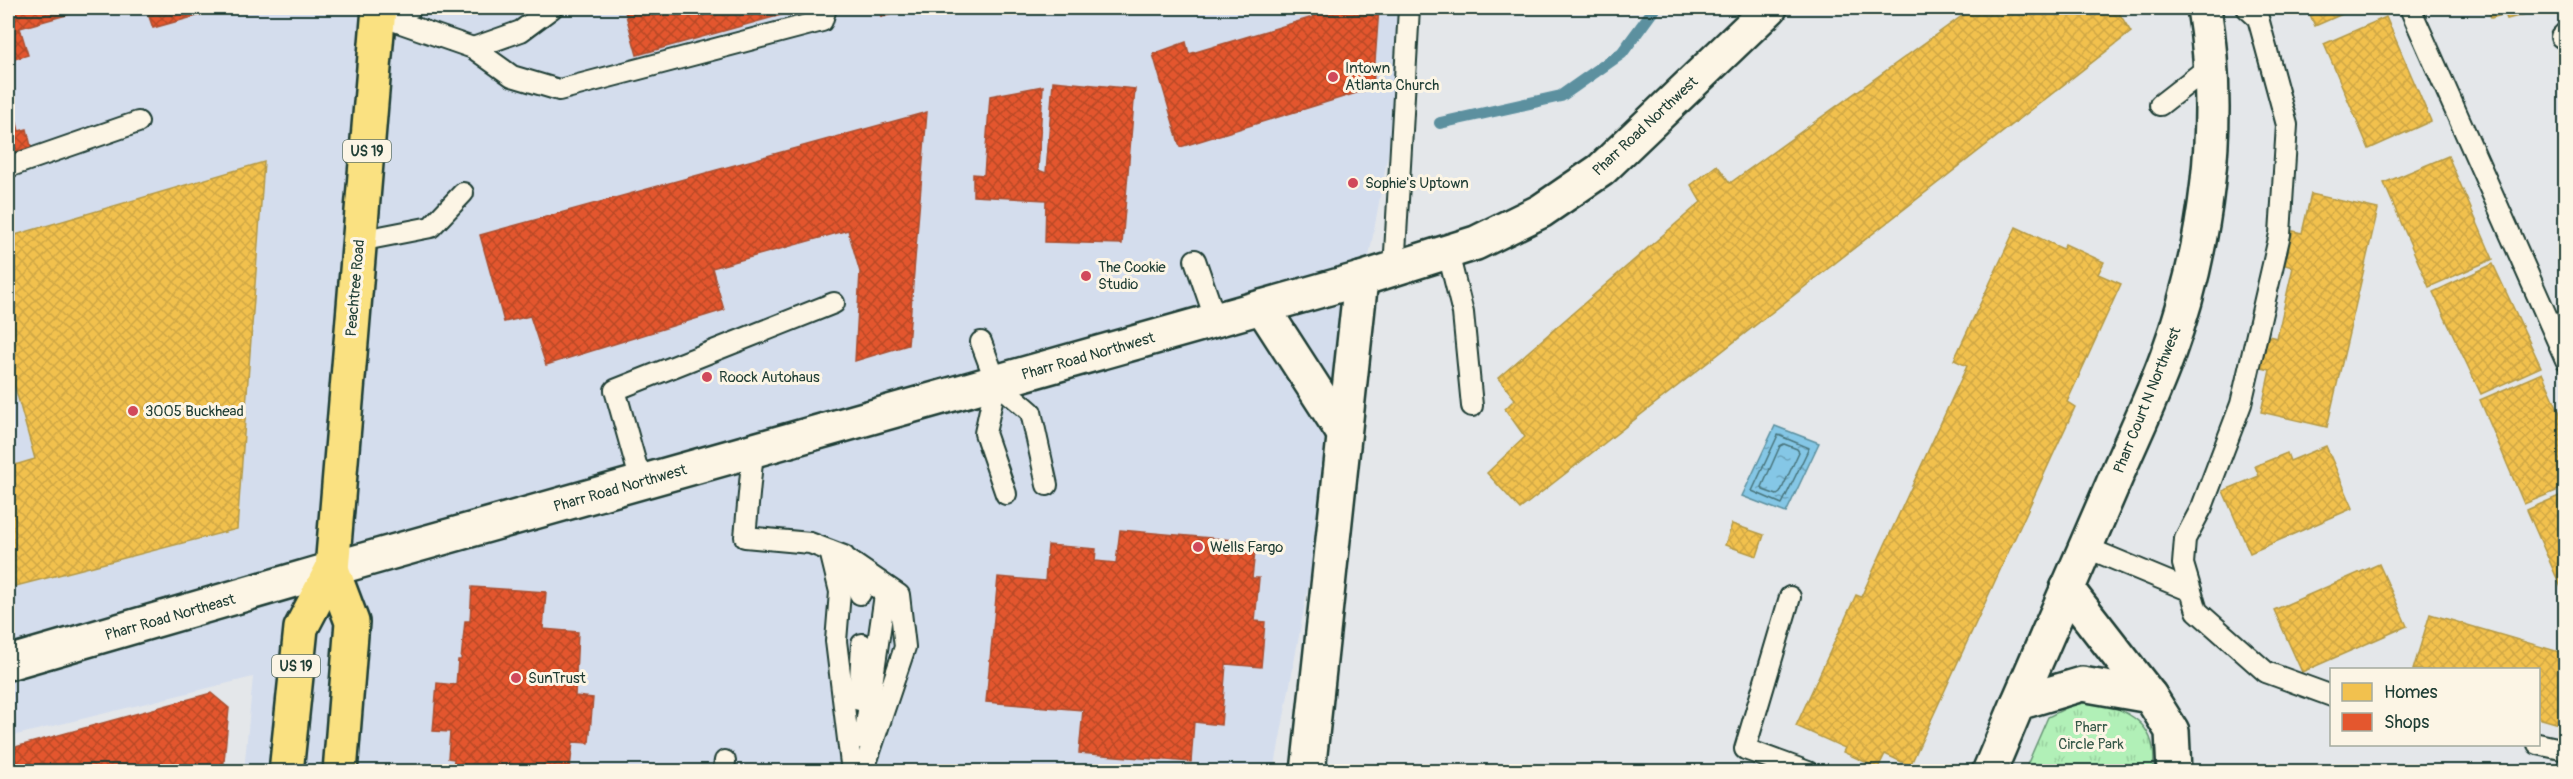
<svg xmlns="http://www.w3.org/2000/svg" width="2573" height="779" font-family="Pangolin,sans-serif">
  <style>
    .built { fill: #d4dded }
    .grass { fill: url(#grass-tufts); stroke: #689676; stroke-width: 1.5 }
    .water { fill: url(#water-ripples); stroke: #5c909f; stroke-width: 1.5 }
    .homes { fill: url(#homes-cross-hatch); stroke: #b39946; stroke-width: 1.5 }
    .shops { fill: url(#shops-cross-hatch); stroke: #a94f30; stroke-width: 1.5 }
    .lines { fill: none; stroke-linecap: round; stroke-linejoin: round }
    .shore { stroke: #48747b; stroke-width: 1.5 }
    .stream { stroke: #5c909f; stroke-width: 12 }
    .service-casing { stroke: #1f3d34; stroke-width: 24 }
    .minor-casing { stroke: #1f3d34; stroke-width: 38 }
    .tertiary-casing { stroke: #1f3d34; stroke-width: 38 }
    .trunk-casing { stroke: #1f3d34; stroke-width: 38 }
    .service { stroke: #fcf5e5; stroke-width: 20 }
    .minor { stroke: #fcf5e5; stroke-width: 33 }
    .tertiary { stroke: #fcf5e5; stroke-width: 33 }
    .trunk { stroke: #fae181; stroke-width: 33 }
    .poi-dot { fill: #d1495b; stroke: #fcf5e5; stroke-width: 2 }
    .labels { text-anchor: middle; stroke-width: 6; stroke-linejoin: round; paint-order: stroke }
    .shield { fill: #fcf5e5; stroke: #617469; stroke-width: 1.5 }
    .shield-label { font-size: 14px; font-weight: bold; fill: #1f3d34 }
    .poi-label { font-size: 15px; fill: #1f3d34; stroke: #fcf5e5; text-anchor: start }
    .street-label { font-size: 15px; fill: #1f3d34; stroke: #fcf5e5 }
    .park-label { font-size: 15px; fill: #355848; stroke: #fcf5e5 }
  </style>
  <defs>
    <pattern id="grass-tufts" width="24" height="20" patternUnits="userSpaceOnUse" patternTransform="scale(1.5)"><rect width="24" height="20" fill="#b1f0b7"/><path d="M3 7l-1-3M5 7V3M7 7l1-3M15 17l-1-3M17 17v-4M19 17l1-3" fill="none" stroke="#98cf9e"/></pattern>
    <pattern id="water-ripples" width="26" height="14" patternUnits="userSpaceOnUse" patternTransform="scale(1.5)"><rect width="26" height="14" fill="#85c7e6"/><path d="M2 4q2-2 4 0t4 0M15 11q2-2 4 0t4 0" fill="none" stroke="#6ca3bb"/></pattern>
    <pattern id="homes-cross-hatch" width="8" height="8" patternUnits="userSpaceOnUse" patternTransform="scale(1.5)"><rect width="8" height="8" fill="#f2c14e"/><path d="M0 0l8 8M0 8l8-8" fill="none" stroke="#cfa745"/></pattern>
    <pattern id="shops-cross-hatch" width="8" height="8" patternUnits="userSpaceOnUse" patternTransform="scale(1.5)"><rect width="8" height="8" fill="#e4572e"/><path d="M0 0l8 8M0 8l8-8" fill="none" stroke="#b84928"/></pattern>
  </defs>
  <rect width="100%" height="100%" fill="#e4e7ea"/>
  <filter id="ink" filterUnits="userSpaceOnUse"><feTurbulence type="fractalNoise" baseFrequency=".0167" numOctaves="2"/><feDisplacementMap in="SourceGraphic" scale="12" xChannelSelector="R" yChannelSelector="G"/><feConvolveMatrix kernelMatrix="1 2 1 2 8 2 1 2 1" color-interpolation-filters="sRGB"/></filter>
  <g filter="url(#ink)">
    <polygon class="built" points="8,8 1415,8 1274,771 244,771 253,677 8,737"/>
    <path class="grass" d="M2086,698C2127,710 2160,722 2153,771L2024,772L2048,717Z"/>
    <polygon class="water" points="1775,426 1819,443 1786,513 1742,496"/>
    <g class="homes">
      <polygon points="1973,8 2116,8 2131,32 1520,509 1487,473 1525,437 1505,409 1515,399 1498,378 1701,202 1691,185 1717,165 1730,183"/>
      <polygon points="2307,8 2356,8 2315,26"/>
      <polygon points="2488,8 2549,8 2507,19 2505,14 2491,18"/>
      <polygon points="2386,17 2431,121 2369,149 2324,44"/>
      <polygon points="2448,156 2493,259 2429,287 2384,183"/>
      <polygon points="264,162 237,529 8,588 8,467 35,459 8,362 8,237"/>
      <polygon points="2311,194 2378,209 2327,427 2261,412 2270,370 2261,368 2268,336 2277,338 2293,267 2285,265 2293,231 2302,233"/>
      <polygon points="2016,227 2063,249 2065,244 2104,262 2098,274 2121,284 2067,402 2075,407 1910,766 1885,754 1878,768 1843,752 1845,748 1796,726 1856,595 1861,597 1967,366 1954,360"/>
      <polygon points="2493,264 2541,367 2481,394 2433,292"/>
      <polygon points="2542,373 2566,427 2566,487 2524,504 2480,400"/>
      <polygon points="2326,446 2353,508 2250,553 2223,491 2259,476 2255,466 2287,453 2290,461"/>
      <polygon points="2566,493 2566,599 2527,510"/>
      <polygon points="1732,524 1764,535 1757,556 1725,545"/>
      <polygon points="2379,564 2407,626 2302,672 2274,610"/>
      <polygon points="2430,614 2566,654 2566,726 2538,718 2538,670 2413,670"/>
    </g>
    <g class="shops">
      <polygon points="8,8 91,8 20,28 28,55 8,61"/>
      <polygon points="146,8 225,8 153,28"/>
      <polygon points="624,8 806,8 637,55"/>
      <polygon points="879,8 916,8 881,17"/>
      <polygon points="1311,8 1379,8 1373,88 1180,147 1153,54 1186,42 1189,54 1313,17"/>
      <polygon points="1053,81 1135,89 1122,244 1045,242 1046,200 973,196 973,174 984,175 990,96 1043,86 1038,170 1046,173"/>
      <polygon points="8,89 19,131 27,129 32,151 8,157"/>
      <polygon points="927,112 908,345 855,361 860,272 848,230 712,268 724,310 546,365 530,316 504,322 480,235"/>
      <polygon points="1120,530 1256,542 1252,578 1259,578 1255,621 1265,622 1261,667 1226,664 1221,725 1194,722 1191,762 1079,753 1083,710 986,702 998,577 1045,581 1048,545 1096,549 1095,561 1116,563"/>
      <polygon points="472,587 546,592 543,629 578,632 575,696 593,698 589,743 573,742 570,768 565,768 564,772 453,772 454,759 448,758 450,732 433,731 437,683 456,685 458,660 461,660 465,621 470,621"/>
      <polygon points="211,693 229,708 223,772 8,772 8,749"/>
    </g>
    <g class="lines">
      <g class="shore">
        <polygon points="1778,435 1809,448 1782,504 1752,491"/>
        <polygon points="1784,444 1797,449 1799,452 1780,493 1777,495 1763,490 1762,487 1780,446"/>
      </g>
      <polyline class="stream" points="1440,123 1561,96 1622,53 1655,8"/>
      <defs>
        <g id="service">
          <polyline points="2247,8 2258,18 2287,125 2280,234 2241,404 2202,507 2185,539 2183,564 2197,611 2266,672 2332,696"/>
          <polyline points="2410,8 2566,360"/>
          <polyline points="378,15 473,48 512,76 559,90 822,21 826,8"/>
          <polyline points="378,15 411,8"/>
          <polyline points="2561,37 2566,32"/>
          <polyline points="473,48 521,31 552,8"/>
          <polyline points="2160,105 2210,66"/>
          <polyline points="8,167 138,122"/>
          <polyline points="359,241 431,227 463,193"/>
          <polyline points="1448,253 1463,313 1472,406"/>
          <polyline points="1195,260 1216,321"/>
          <polyline points="1394,270 1409,8"/>
          <polyline points="981,342 996,382 1031,412 1047,485"/>
          <polyline points="996,382 985,433 1006,494"/>
          <polyline points="753,451 745,537 810,543 844,556 860,594"/>
          <polyline points="641,482 615,390 834,303"/>
          <polyline points="2085,547 2191,591"/>
          <polyline points="830,551 840,592 836,641 852,772"/>
          <polyline points="848,560 899,595 905,647 863,772"/>
          <polyline points="1790,597 1745,749 1808,772"/>
          <polyline points="859,700 862,644"/>
          <polyline points="864,739 885,595 871,581"/>
          <polyline points="2538,744 2566,750"/>
          <polyline points="723,772 725,761"/>
        </g>
        <g id="minor">
          <polyline points="1262,307 1344,434"/>
          <polyline points="332,569 1361,279 1476,243 1541,211 1601,170 1770,8"/>
          <polyline points="2067,589 2150,696"/>
          <path d="M2018,703C2049,631 2080,559 2112,486C2130,443 2151,401 2167,357C2207,247 2223,123 2204,8"/>
          <polyline points="1308,772 1361,279"/>
          <polyline points="1989,772 2018,703 2082,684 2150,696 2172,731 2174,772"/>
        </g>
        <polyline id="tertiary" points="8,663 332,569"/>
        <g id="trunk">
          <polyline points="332,569 352,622 340,772"/>
          <polyline points="286,772 301,628 332,569 379,8"/>
        </g>
      </defs>
      <use href="#service" class="service-casing"/>
      <use href="#minor" class="minor-casing"/>
      <use href="#tertiary" class="tertiary-casing"/>
      <use href="#trunk" class="trunk-casing"/>
      <use href="#service" class="service"/>
      <use href="#minor" class="minor"/>
      <use href="#tertiary" class="tertiary"/>
      <use href="#trunk" class="trunk"/>
    </g>
  </g>
  <g class="poi-dot">
    <circle cx="1333" cy="77" r="6"/>
    <circle cx="1353" cy="183" r="6"/>
    <circle cx="1086" cy="276" r="6"/>
    <circle cx="707" cy="377" r="6"/>
    <circle cx="133" cy="411" r="6"/>
    <circle cx="1198" cy="547" r="6"/>
    <circle cx="516" cy="678" r="6"/>
  </g>
  <g class="labels">
    <g class="shield">
      <rect x="343" y="140" width="48" height="22" rx="4.5"/>
      <rect x="272" y="655" width="48" height="22" rx="4.5"/>
    </g>
    <g class="shield-label">
      <text x="367" y="156">US 19</text>
      <text x="296" y="671">US 19</text>
    </g>
    <g class="poi-label">
      <text x="1345" y="73">Intown<tspan x="1345" dy="17">Atlanta Church</tspan></text>
      <text x="1365" y="188">Sophie's Uptown</text>
      <text x="1098" y="272">The Cookie<tspan x="1098" dy="17">Studio</tspan></text>
      <text x="719" y="382">Roock Autohaus</text>
      <text x="145" y="416">3005 Buckhead</text>
      <text x="1210" y="552">Wells Fargo</text>
      <text x="528" y="683">SunTrust</text>
    </g>
    <g class="street-label">
      <text transform="translate(1645 126) rotate(-43)" y="5">Pharr Road Northwest</text>
      <text transform="translate(355 288) rotate(-85)" y="5">Peachtree Road</text>
      <text transform="translate(1088 356) rotate(-16)" y="5">Pharr Road Northwest</text>
      <text transform="translate(2147 400) rotate(-68)" y="5">Pharr Court N Northwest</text>
      <text transform="translate(620 488) rotate(-16)" y="5">Pharr Road Northwest</text>
      <text transform="translate(170 617) rotate(-16)" y="5">Pharr Road Northeast</text>
    </g>
    <g class="park-label">
      <text x="2091" y="732">Pharr<tspan x="2091" dy="17">Circle Park</tspan></text>
    </g>
  </g>
  <rect width="2573" height="779" fill="none" stroke="#fcf5e5" stroke-width="30"/>
  <rect x="15" y="15" width="2543" height="749" fill="none" stroke="#1f3d34" stroke-width="2" filter="url(#ink)"/>
  <rect x="2330" y="668" width="210" height="78" fill="#fcf5e5" stroke="#a4ab9e" stroke-width="1.5"/>
  <rect x="2342" y="683" width="30" height="18" fill="#f2c14e" stroke="#a4ab9e" stroke-width="1.5"/>
  <text x="2384" y="698" font-size="18" fill="#1f3d34">Homes</text>
  <rect x="2342" y="713" width="30" height="18" fill="#e4572e" stroke="#a4ab9e" stroke-width="1.5"/>
  <text x="2384" y="728" font-size="18" fill="#1f3d34">Shops</text>
</svg>
